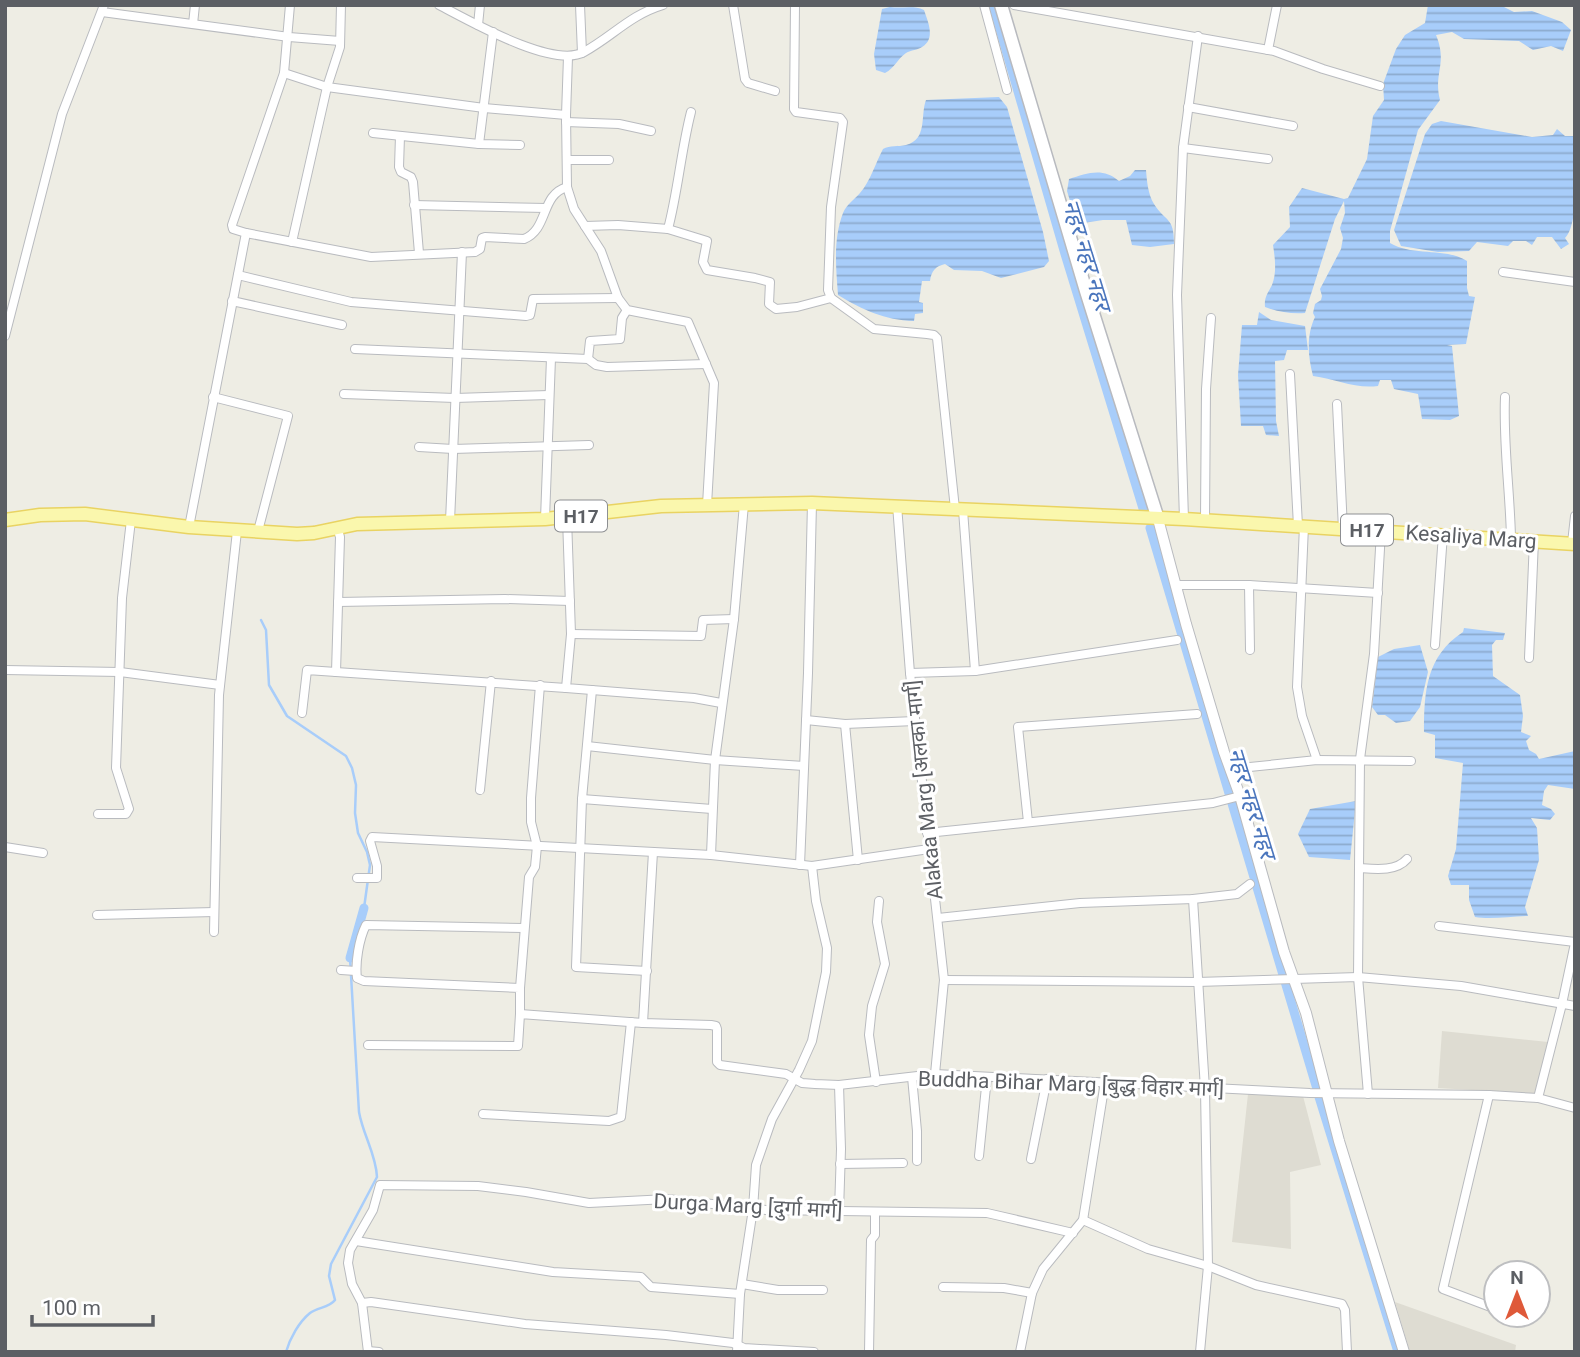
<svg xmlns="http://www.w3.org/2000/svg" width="1580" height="1357" font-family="Roboto,'Noto Sans Devanagari',sans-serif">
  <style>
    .education { fill: #dedcd2 }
    .water { fill: url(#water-rules) }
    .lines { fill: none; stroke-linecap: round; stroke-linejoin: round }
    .stream { stroke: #a8cdfa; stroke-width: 2.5 }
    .canal { stroke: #a8cdfa; stroke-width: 9 }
    .minor-casing { stroke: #b9bbbf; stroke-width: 10 }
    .tertiary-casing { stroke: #b9bbbf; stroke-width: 12 }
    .secondary-casing { stroke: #b8babf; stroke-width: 15 }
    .primary-casing { stroke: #e9d362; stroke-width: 15 }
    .minor { stroke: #fff; stroke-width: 8 }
    .tertiary { stroke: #fff; stroke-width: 10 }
    .secondary { stroke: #fff; stroke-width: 12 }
    .primary { stroke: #faf7ad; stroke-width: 12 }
    .labels { text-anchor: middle; stroke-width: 6; stroke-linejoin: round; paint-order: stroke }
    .shield { fill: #fff; stroke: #8d8f92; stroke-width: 2 }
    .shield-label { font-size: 19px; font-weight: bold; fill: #5c5f64 }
    .street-label { font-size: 21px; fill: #5c5f64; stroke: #fff }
    .water-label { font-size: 23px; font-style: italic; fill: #4b76bd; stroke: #fff }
  </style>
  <defs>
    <pattern id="water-rules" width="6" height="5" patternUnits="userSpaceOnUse" patternTransform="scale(1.75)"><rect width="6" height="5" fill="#a8cdfa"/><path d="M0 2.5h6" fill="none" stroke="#8caace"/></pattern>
  </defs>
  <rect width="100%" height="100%" fill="#eeede4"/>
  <g class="education">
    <polygon points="1442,1031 1548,1042 1538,1094 1438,1088"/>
    <polygon points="1248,1094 1303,1096 1321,1165 1290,1172 1291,1249 1232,1242"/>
    <polygon points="1395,1302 1516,1345 1515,1352 1410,1352"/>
  </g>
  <g class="water">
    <path d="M1428,5H1500L1514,12L1532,11L1562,22L1571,30L1563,51L1551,46L1533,50L1519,41L1464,39L1452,32L1436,35C1448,64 1433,73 1440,100L1418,130L1390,231V243C1414,257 1445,247 1467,261V288L1469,296L1475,297L1466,344L1447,345L1452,346L1459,416L1450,420L1422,419L1418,394L1394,389L1391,380H1380L1378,386C1355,389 1336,379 1313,376C1308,357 1306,336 1315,317L1313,313L1315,304L1321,300L1322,296L1320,289L1341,249L1343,238L1340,228L1345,213L1344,201L1335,219L1305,313C1291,314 1278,312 1265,307C1264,297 1268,293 1272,285C1277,272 1275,258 1273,245L1290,227L1289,207L1302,188L1344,199L1348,198L1367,159L1373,116L1384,100L1383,84L1396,49L1405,35L1425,23Z"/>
    <path d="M890,7C902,9 913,5 924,10C928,22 936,39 922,47C918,50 911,50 906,53C897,59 895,68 885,73L876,70L874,54L882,9Z"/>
    <path d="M999,97L1007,107L1043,232L1049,261L1044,267L1001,278L982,271L954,270L945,264C936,266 931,271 930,281H922L919,302L923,303V313L915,314L914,321C884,320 863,310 838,295C836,268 833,239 843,213C847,204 854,200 860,193C870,182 876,162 883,149C890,145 898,147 906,145C928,139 920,116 926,100Z"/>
    <path d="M1441,121L1532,137L1553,135L1557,129L1565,136H1575C1575,159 1580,224 1565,238L1569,244L1561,249L1552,237H1537L1532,245L1526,241H1513L1508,246L1477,242L1469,251L1438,252L1401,246L1394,230L1425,134L1432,124Z"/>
    <path d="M1135,170H1146C1147,182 1148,194 1154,204C1166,223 1174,216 1174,244L1150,247L1132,245L1126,220H1103L1077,224L1067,191L1069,179C1087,173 1103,167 1119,181L1130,176Z"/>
    <polygon points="1259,312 1271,320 1305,326 1308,350 1287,350 1284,360 1275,361 1276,421 1279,436 1266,435 1263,426 1241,426 1238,375 1242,325 1257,325"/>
    <path d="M1464,628L1505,633L1503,640H1496L1492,645L1493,676L1520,695L1523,716L1521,732L1531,736L1526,741L1529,750L1536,754L1539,759L1575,751V789L1548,785L1544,791L1542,805L1551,809L1555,814L1550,820L1531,818L1537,828L1539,860L1525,907L1528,916C1511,916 1491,920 1475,917L1469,900V885H1451L1448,876L1456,849L1463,763L1435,758V735L1424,732C1424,692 1426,656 1463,632Z"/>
    <polygon points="1420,645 1428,672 1420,707 1410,721 1396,723 1385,715 1378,715 1372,707 1378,657 1394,649"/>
    <polygon points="1356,801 1350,860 1309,857 1298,834 1310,809"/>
  </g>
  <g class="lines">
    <g class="stream">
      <polyline points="261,620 266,630 269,685 287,716 346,756 352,768 356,785 355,813 358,833 367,852 370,865 364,908"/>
      <path d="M286,1352C290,1338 299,1322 310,1313C318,1307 329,1308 335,1300L329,1276L331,1264L377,1177C376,1154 363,1135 359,1112L350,958"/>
    </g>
    <g class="canal">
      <polyline points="993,5 1065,254 1145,515"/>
      <polyline points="1150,528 1317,1089"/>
      <polyline points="350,958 364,908"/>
      <polyline points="1319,1097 1398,1352"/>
    </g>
    <defs>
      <g id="minor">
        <path d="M439,5C470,21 553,69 584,52C613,36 630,15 663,5"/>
        <polyline points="580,5 582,53"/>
        <polyline points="733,5 745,79 748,83 775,91"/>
        <polyline points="795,5 794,109 796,112 840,118 843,122 831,207 828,290 831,298 874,329 927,334 934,335 937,338 955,509"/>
        <polyline points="984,5 1007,90"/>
        <polyline points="1014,5 1274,51 1323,69 1380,86"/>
        <polyline points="102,12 289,37 340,41"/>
        <polyline points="193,24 195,5"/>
        <polyline points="478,25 480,5"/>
        <polyline points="1268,50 1277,5"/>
        <polyline points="568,57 566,115 567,187 574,209 601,251 618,298 627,310 688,322 714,383 707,505"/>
        <polyline points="284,73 327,87 484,108 566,115"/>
        <polyline points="1188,107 1293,126"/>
        <polyline points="566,122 619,124 651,131"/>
        <polyline points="373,133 479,144 520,145"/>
        <polyline points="400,136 399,167 401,172 411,177 413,182 419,253"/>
        <polyline points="479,144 493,32"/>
        <polyline points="1183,148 1268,159"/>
        <polyline points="567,160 609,160"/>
        <polyline points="414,205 546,208"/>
        <path d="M585,226L618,225L668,229C678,191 681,151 691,112"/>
        <polyline points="668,229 707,241 703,262 707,270 755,278 770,282 769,304 776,309 797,307 831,298"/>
        <path d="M246,233L371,257L475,252L480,249L482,238L485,237L524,239C549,229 540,195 567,187"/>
        <polyline points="292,242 327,87 340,47 341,5"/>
        <polyline points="1503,272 1575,282"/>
        <polyline points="238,275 351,302 526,316 530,315 533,299 618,298"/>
        <polyline points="232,301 342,325"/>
        <polyline points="5,336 62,114 104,5"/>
        <polyline points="355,349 588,359 596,365 607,367 706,364"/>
        <polyline points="588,359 590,341 620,339 622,318 627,310"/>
        <polyline points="1290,374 1298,526"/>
        <polyline points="344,394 455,398 549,395"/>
        <polyline points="213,397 288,416 258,531"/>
        <path d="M1505,397C1503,444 1510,491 1511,538"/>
        <polyline points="1337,404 1343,529"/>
        <polyline points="419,447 453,449 589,445"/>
        <polyline points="897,505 910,673 944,980 935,1074"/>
        <polyline points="963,510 975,671"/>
        <polyline points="567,518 571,634 566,688 694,698 721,703"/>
        <polyline points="545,519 551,358"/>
        <polyline points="1184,519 1177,295 1183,148 1198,36"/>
        <polyline points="1205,520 1206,389 1211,318"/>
        <polyline points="450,521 462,252"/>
        <polyline points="1304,526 1297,687 1302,716 1317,760"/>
        <polyline points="189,527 246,233 233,229 232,225 284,73 290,5"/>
        <polyline points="1572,543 1575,516"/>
        <polyline points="1176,585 1249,585 1378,593"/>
        <polyline points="1249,585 1250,650"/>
        <polyline points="338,602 505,599 570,601"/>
        <polyline points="571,634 701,636 703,620 734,619"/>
        <polyline points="1435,645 1443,534"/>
        <polyline points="1529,658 1534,540"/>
        <polyline points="5,670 120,672 220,685"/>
        <polyline points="336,672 340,537 337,527"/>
        <polyline points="910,673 975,671 1177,640"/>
        <polyline points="592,690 582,799 576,967 647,971"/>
        <polyline points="302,713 307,670 566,688"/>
        <polyline points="806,720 845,724 915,721"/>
        <polyline points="845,724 858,860"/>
        <polyline points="587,746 715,760 804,766"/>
        <polyline points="1230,769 1317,760 1411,761"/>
        <polyline points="480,790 491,681"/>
        <polyline points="582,799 712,809"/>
        <polyline points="98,814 126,814 129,809 116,768 122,598 131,520"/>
        <polyline points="1028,822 1018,727 1197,714"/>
        <polyline points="927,833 1213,803 1240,796"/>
        <polyline points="5,847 43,853"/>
        <polyline points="711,855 715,760 734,619 744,504"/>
        <polyline points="800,865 808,673 812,503"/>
        <path d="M1359,868C1374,869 1396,872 1407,859"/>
        <polyline points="357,878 377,878 377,866 370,841 372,837 711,855 812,866 929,849"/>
        <polyline points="1193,899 1205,1089 1208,1266 1200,1352"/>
        <polyline points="97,915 214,912"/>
        <polyline points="938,918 1080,903 1193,899 1237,894 1250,884"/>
        <polyline points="1439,926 1575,942"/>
        <polyline points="214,932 219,695 237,531"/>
        <polyline points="341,970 356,971"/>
        <polyline points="944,980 1197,982 1358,977 1461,986 1575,1006"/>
        <polyline points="520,988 529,877 535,867 537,846 531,822 531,798 540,685"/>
        <path d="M520,1014V988L364,981L357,978C355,963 359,939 366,925L524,928"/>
        <polyline points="643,1023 653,852"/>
        <polyline points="368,1045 518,1046 520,1014 643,1023 711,1025 716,1026 717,1029 717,1062 720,1065 786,1074 802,1083 815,1084 839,1085 935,1074 1310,1093 1489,1095 1538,1098 1575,1108"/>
        <polyline points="912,1077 917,1131 917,1161"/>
        <polyline points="876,1082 869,1035 872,1006 885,964 877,922 879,901"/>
        <polyline points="839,1085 841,1149 839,1211"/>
        <polyline points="1368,1094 1358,977 1360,759 1374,654 1381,531"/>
        <polyline points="1489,1095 1443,1289 1496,1309"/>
        <polyline points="1538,1098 1562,1004 1575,943"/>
        <polyline points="483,1114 609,1121 621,1117 631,1022"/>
        <polyline points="979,1156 987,1077"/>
        <polyline points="1031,1159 1047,1079"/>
        <polyline points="840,1164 903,1163"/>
        <polyline points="1083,1220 1148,1249 1208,1266 1256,1285 1342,1304 1345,1310 1347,1352"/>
        <polyline points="356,1241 553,1272 641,1277 651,1287 740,1294"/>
        <polyline points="742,1284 778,1290 823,1290"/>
        <polyline points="943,1287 1004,1288 1032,1293"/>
        <polyline points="362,1303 371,1302 525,1324 666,1335 733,1343 744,1348 814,1352"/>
        <polyline points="368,1351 379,1352"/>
        <polyline points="368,1352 362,1303 352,1284 348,1263 350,1250 373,1210 380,1185 478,1186 526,1192 589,1203 667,1199 766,1210 987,1213 1073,1233"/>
        <polyline points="737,1352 740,1294 753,1209 756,1165 772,1119 799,1070 812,1041 826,972 827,948 816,901 812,866"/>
        <polyline points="869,1352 871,1240 875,1235 875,1212"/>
        <polyline points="1020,1352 1032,1293 1043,1269 1083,1220 1105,1082"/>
      </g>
      <polyline id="tertiary" points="1158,519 1186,624 1224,752 1240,796 1284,952 1306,1013 1339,1141 1404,1352"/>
      <polyline id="secondary" points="1001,5 1086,291 1158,519"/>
      <polyline id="primary" points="5,520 40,515 85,514 189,527 297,534 314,533 357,524 545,519 661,506 812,503 1184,519 1575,544"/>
    </defs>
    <use href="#minor" class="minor-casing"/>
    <use href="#tertiary" class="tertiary-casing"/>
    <use href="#secondary" class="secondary-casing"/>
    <use href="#primary" class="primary-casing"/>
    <use href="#minor" class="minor"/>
    <use href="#tertiary" class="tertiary"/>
    <use href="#secondary" class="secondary"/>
    <use href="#primary" class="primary"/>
  </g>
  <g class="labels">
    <g class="shield">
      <rect x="555" y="500.5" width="52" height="31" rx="5"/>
      <rect x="1341" y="514.5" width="52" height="31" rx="5"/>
    </g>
    <g class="shield-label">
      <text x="581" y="523">H17</text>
      <text x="1367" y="537">H17</text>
    </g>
    <g class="street-label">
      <text transform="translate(1471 537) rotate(4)" y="7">Kesaliya Marg</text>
      <text transform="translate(924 790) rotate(-96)" y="7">Alakaa Marg [अलका मार्ग]</text>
      <text transform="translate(1071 1084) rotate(2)" y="7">Buddha Bihar Marg [बुद्ध विहार मार्ग]</text>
      <text transform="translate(748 1206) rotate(3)" y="7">Durga Marg [दुर्गा मार्ग]</text>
    </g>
    <g class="water-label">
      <text transform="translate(1087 255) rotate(73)" y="8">नहर नहर नहर</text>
      <text transform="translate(1252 803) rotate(73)" y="8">नहर नहर नहर</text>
    </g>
  </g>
  <rect width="1580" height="1357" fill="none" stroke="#5c5f64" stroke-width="14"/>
  <g transform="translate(1517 1294)"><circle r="33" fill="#ffffff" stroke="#bebfc1" stroke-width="2"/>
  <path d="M0-5L12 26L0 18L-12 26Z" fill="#df5939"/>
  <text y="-10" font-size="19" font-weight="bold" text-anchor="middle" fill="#5c5f64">N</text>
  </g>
  <path d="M32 1315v10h121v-10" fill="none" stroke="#5c5f64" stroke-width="3.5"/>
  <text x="42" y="1315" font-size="21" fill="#5c5f64" stroke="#ffffff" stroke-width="5" paint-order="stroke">100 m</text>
</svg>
